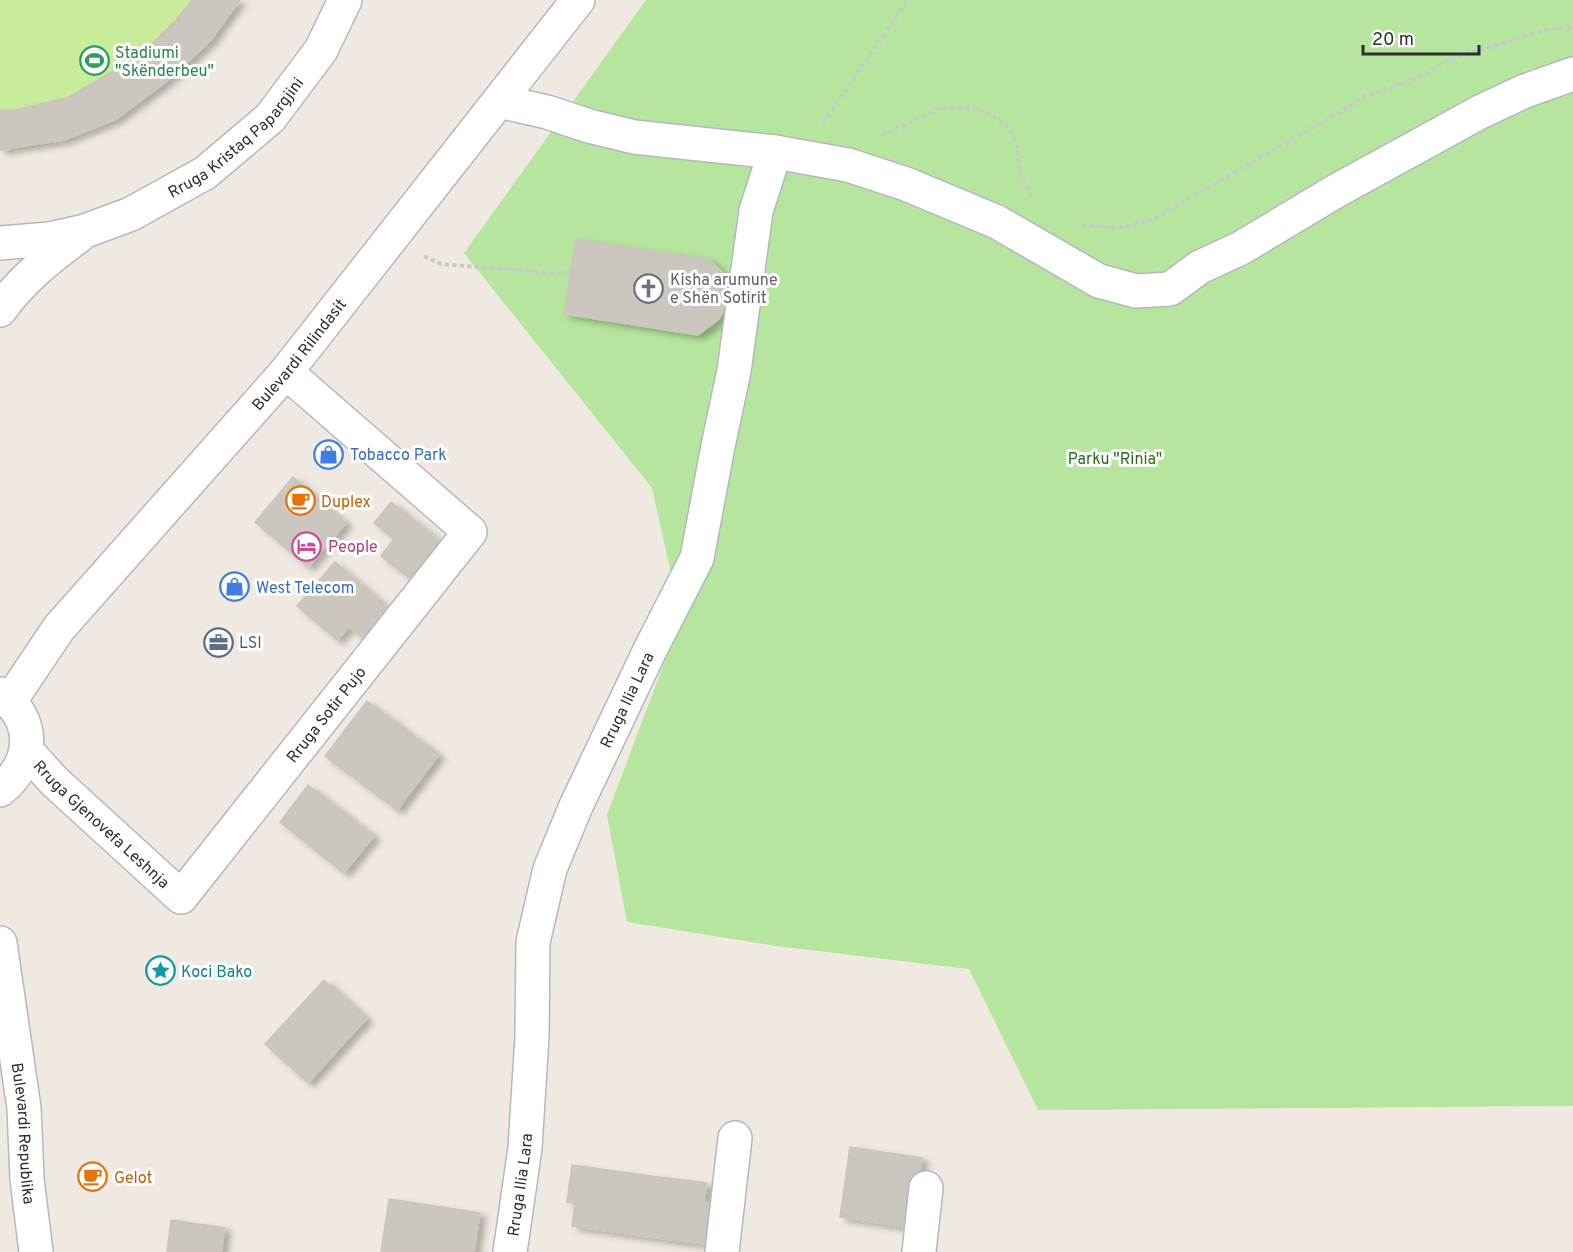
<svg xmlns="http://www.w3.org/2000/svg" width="1573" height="1252" font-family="Overpass,sans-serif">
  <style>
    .green { fill: #b6e59e }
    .pitch { fill: #c9ec9a }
    .building { fill: #cbc7bf; stroke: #cbc5ba; stroke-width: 1.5; filter: url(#shadow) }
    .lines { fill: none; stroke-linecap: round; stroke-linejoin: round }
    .minor-casing { stroke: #b4b7c1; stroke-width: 36 }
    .tertiary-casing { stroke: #b4b7c1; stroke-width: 36 }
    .secondary-casing { stroke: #b4b7c1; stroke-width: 36 }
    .path { stroke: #c9c9c9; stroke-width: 4; stroke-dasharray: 4.5 3; stroke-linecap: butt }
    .minor { stroke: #fff; stroke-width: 33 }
    .tertiary { stroke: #fff; stroke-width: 33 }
    .secondary { stroke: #fff; stroke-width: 33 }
    .labels { text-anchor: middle; stroke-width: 6; stroke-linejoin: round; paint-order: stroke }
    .leisure-label { font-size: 16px; fill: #27864d; stroke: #fff; text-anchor: start }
    .street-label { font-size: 16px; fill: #2e2e2e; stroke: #fff }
    .worship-label { font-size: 16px; fill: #5b616d; stroke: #fff; text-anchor: start }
    .shop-label { font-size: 16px; fill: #366cbe; stroke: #fff; text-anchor: start }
    .park-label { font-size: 16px; fill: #2c6e1b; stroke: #fff }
    .food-label { font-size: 16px; fill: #c56008; stroke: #fff; text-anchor: start }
    .hotel-label { font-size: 16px; fill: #b23c85; stroke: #fff; text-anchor: start }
    .service-label { font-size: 16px; fill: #4e5e75; stroke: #fff; text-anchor: start }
    .culture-label { font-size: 16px; fill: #0d838f; stroke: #fff; text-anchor: start }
  </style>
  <defs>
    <filter id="shadow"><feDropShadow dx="6" dy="4" stdDeviation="3" flood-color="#0004"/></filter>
  </defs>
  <rect width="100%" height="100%" fill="#efe9e1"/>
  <polygon class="green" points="646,0 1573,0 1573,1106 1038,1110 969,969 776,946 627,922 607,815 681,618 652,488 464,253"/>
  <path class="pitch" d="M0,0H240C216,26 191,59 166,82C121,122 61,149 0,150Z"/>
  <g class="building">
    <polygon points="192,0 240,0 210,41 166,82 116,119 64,140 0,150 0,110 14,110 67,98 110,73 146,49 176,20"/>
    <polygon points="576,239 709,259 727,277 730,300 719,319 698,335 564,314"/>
    <polygon points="293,477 346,523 308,567 255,522"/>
    <polygon points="391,502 440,541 409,578 381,556 394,539 374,523"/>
    <polygon points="335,562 388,608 362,637 349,627 337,640 297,606"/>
    <polygon points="367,701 439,755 397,810 325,756"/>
    <polygon points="308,785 374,836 344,873 280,822"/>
    <polygon points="324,980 367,1018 308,1083 265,1044"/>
    <polygon points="850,1147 922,1158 912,1228 840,1217"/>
    <polygon points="572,1165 643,1175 635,1235 572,1226 575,1203 567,1202"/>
    <polygon points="643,1175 707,1183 704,1202 718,1203 712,1245 635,1235"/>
    <polygon points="389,1199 480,1213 474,1252 381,1252"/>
    <polygon points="171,1220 225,1228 221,1252 167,1252"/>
  </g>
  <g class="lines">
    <defs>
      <g id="minor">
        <polyline points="499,101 547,112 589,126 634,137 775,152 848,165 906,184 997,222 1099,281 1136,291 1170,289 1200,267 1241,248 1336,191 1480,112 1525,91 1573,74"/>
        <path id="s1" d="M0,243L49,239L85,231L131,214L205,173L270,118L321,50L345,0"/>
        <path d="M0,310C21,280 49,258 79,236"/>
        <path id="s2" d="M26,750L54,781L181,897L470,532L286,372"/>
        <path id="s3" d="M510,1252L525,1148L532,1037L533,942L550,869L576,806L650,650L697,558L718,446L734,371L756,211L775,152"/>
        <polyline points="722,1252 735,1138"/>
        <polyline points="919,1252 926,1188"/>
      </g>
      <g id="tertiary">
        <path id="s4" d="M0,943L24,1108L27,1179L36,1252"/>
      </g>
      <g id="secondary">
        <path d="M0,694C37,720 34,763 0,790"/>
        <path id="s5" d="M10,701L59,628L286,372L578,0"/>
      </g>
    </defs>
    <use href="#minor" class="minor-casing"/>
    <use href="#tertiary" class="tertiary-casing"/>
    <use href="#secondary" class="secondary-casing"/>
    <g class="path">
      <polyline points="823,123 908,0"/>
      <polyline points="881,136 938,109 965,107 990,113 1009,128 1017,144 1019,173 1033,200"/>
      <polyline points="1081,226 1123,227 1152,220 1345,109 1364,96 1413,80 1454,58 1546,30 1573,27"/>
      <polyline points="424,256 441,264 549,273 571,272"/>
    </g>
    <use href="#minor" class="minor"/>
    <use href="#tertiary" class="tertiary"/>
    <use href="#secondary" class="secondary"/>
  </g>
  <defs>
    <symbol id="stadium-ring" viewBox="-11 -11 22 22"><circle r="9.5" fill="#fff" stroke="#2e9e5b" stroke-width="1.5"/><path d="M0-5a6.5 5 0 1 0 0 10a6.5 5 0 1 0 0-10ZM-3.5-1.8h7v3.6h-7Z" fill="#2e9e5b"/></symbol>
    <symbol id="church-ring" viewBox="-11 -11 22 22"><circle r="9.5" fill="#fff" stroke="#6b7280" stroke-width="1.5"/><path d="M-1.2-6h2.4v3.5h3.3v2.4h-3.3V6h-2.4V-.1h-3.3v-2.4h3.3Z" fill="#6b7280"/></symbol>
    <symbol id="shop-ring" viewBox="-11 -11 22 22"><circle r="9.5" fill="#fff" stroke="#3f7fe0" stroke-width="1.5"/><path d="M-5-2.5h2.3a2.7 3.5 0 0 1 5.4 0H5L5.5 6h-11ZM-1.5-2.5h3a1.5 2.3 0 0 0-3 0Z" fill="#3f7fe0"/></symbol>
    <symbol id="cafe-ring" viewBox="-11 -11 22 22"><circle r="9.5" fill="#fff" stroke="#e8710a" stroke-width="1.5"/><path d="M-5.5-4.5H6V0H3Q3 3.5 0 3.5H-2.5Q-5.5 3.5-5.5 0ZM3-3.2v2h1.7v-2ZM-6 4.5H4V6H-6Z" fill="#e8710a"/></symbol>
    <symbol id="hotel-ring" viewBox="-11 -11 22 22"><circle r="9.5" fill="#fff" stroke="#d1479c" stroke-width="1.5"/><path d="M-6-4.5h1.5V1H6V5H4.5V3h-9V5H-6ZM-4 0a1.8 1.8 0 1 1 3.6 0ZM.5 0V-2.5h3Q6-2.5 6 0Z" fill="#d1479c"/></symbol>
    <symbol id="office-ring" viewBox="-11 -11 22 22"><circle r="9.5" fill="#fff" stroke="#5c6f8a" stroke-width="1.5"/><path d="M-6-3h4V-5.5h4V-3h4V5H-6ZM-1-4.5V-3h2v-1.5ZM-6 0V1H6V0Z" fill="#5c6f8a"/></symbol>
    <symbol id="sight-ring" viewBox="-11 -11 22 22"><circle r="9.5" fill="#fff" stroke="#0f9aa8" stroke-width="1.5"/><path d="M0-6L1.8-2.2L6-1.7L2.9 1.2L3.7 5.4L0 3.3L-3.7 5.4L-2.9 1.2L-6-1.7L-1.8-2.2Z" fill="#0f9aa8"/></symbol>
  </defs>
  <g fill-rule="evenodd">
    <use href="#stadium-ring" x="78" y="44" width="33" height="33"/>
    <use href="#church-ring" x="632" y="272" width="33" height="33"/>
    <use href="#shop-ring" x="312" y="438" width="33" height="33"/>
    <use href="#cafe-ring" x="284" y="484" width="33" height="33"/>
    <use href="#hotel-ring" x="290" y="530" width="33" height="33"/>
    <use href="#shop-ring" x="218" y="570" width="33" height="33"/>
    <use href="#office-ring" x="202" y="626" width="33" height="33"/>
    <use href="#sight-ring" x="144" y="954" width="33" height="33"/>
    <use href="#cafe-ring" x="76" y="1160" width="33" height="33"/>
  </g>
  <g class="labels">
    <g class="leisure-label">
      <text x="115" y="58">Stadiumi<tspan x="115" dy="18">"Skënderbeu"</tspan></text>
    </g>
    <g class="street-label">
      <text dy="6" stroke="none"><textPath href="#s1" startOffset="266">Rruga Kristaq Papargjini</textPath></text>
      <text dy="6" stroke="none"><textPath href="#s5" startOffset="452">Bulevardi Rilindasit</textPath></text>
      <text dy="6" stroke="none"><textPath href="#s3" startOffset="572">Rruga Ilia Lara</textPath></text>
      <text dy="6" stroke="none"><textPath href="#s2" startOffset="447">Rruga Sotir Pujo</textPath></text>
      <text dy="6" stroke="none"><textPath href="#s2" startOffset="106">Rruga Gjenovefa Leshnja</textPath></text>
      <text dy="6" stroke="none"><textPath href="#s4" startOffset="192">Bulevardi Republika</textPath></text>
      <text dy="6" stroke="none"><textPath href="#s3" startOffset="68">Rruga Ilia Lara</textPath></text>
    </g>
    <g class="worship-label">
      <text x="670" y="285">Kisha arumune<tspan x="670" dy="18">e Shën Sotirit</tspan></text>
    </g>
    <g class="shop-label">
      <text x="350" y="460">Tobacco Park</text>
      <text x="256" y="593">West Telecom</text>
    </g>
    <g class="park-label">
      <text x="1115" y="464">Parku "Rinia"</text>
    </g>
    <g class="food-label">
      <text x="321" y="507">Duplex</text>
      <text x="114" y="1183">Gelot</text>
    </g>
    <g class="hotel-label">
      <text x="328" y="552">People</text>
    </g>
    <g class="service-label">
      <text x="239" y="648">LSI</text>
    </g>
    <g class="culture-label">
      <text x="181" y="977">Koci Bako</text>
    </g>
  </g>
  <path d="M1363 45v9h116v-9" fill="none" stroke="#2e2e2e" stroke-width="3"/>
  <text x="1372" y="45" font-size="18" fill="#2e2e2e" stroke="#ffffff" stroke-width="4.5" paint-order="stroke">20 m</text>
</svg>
